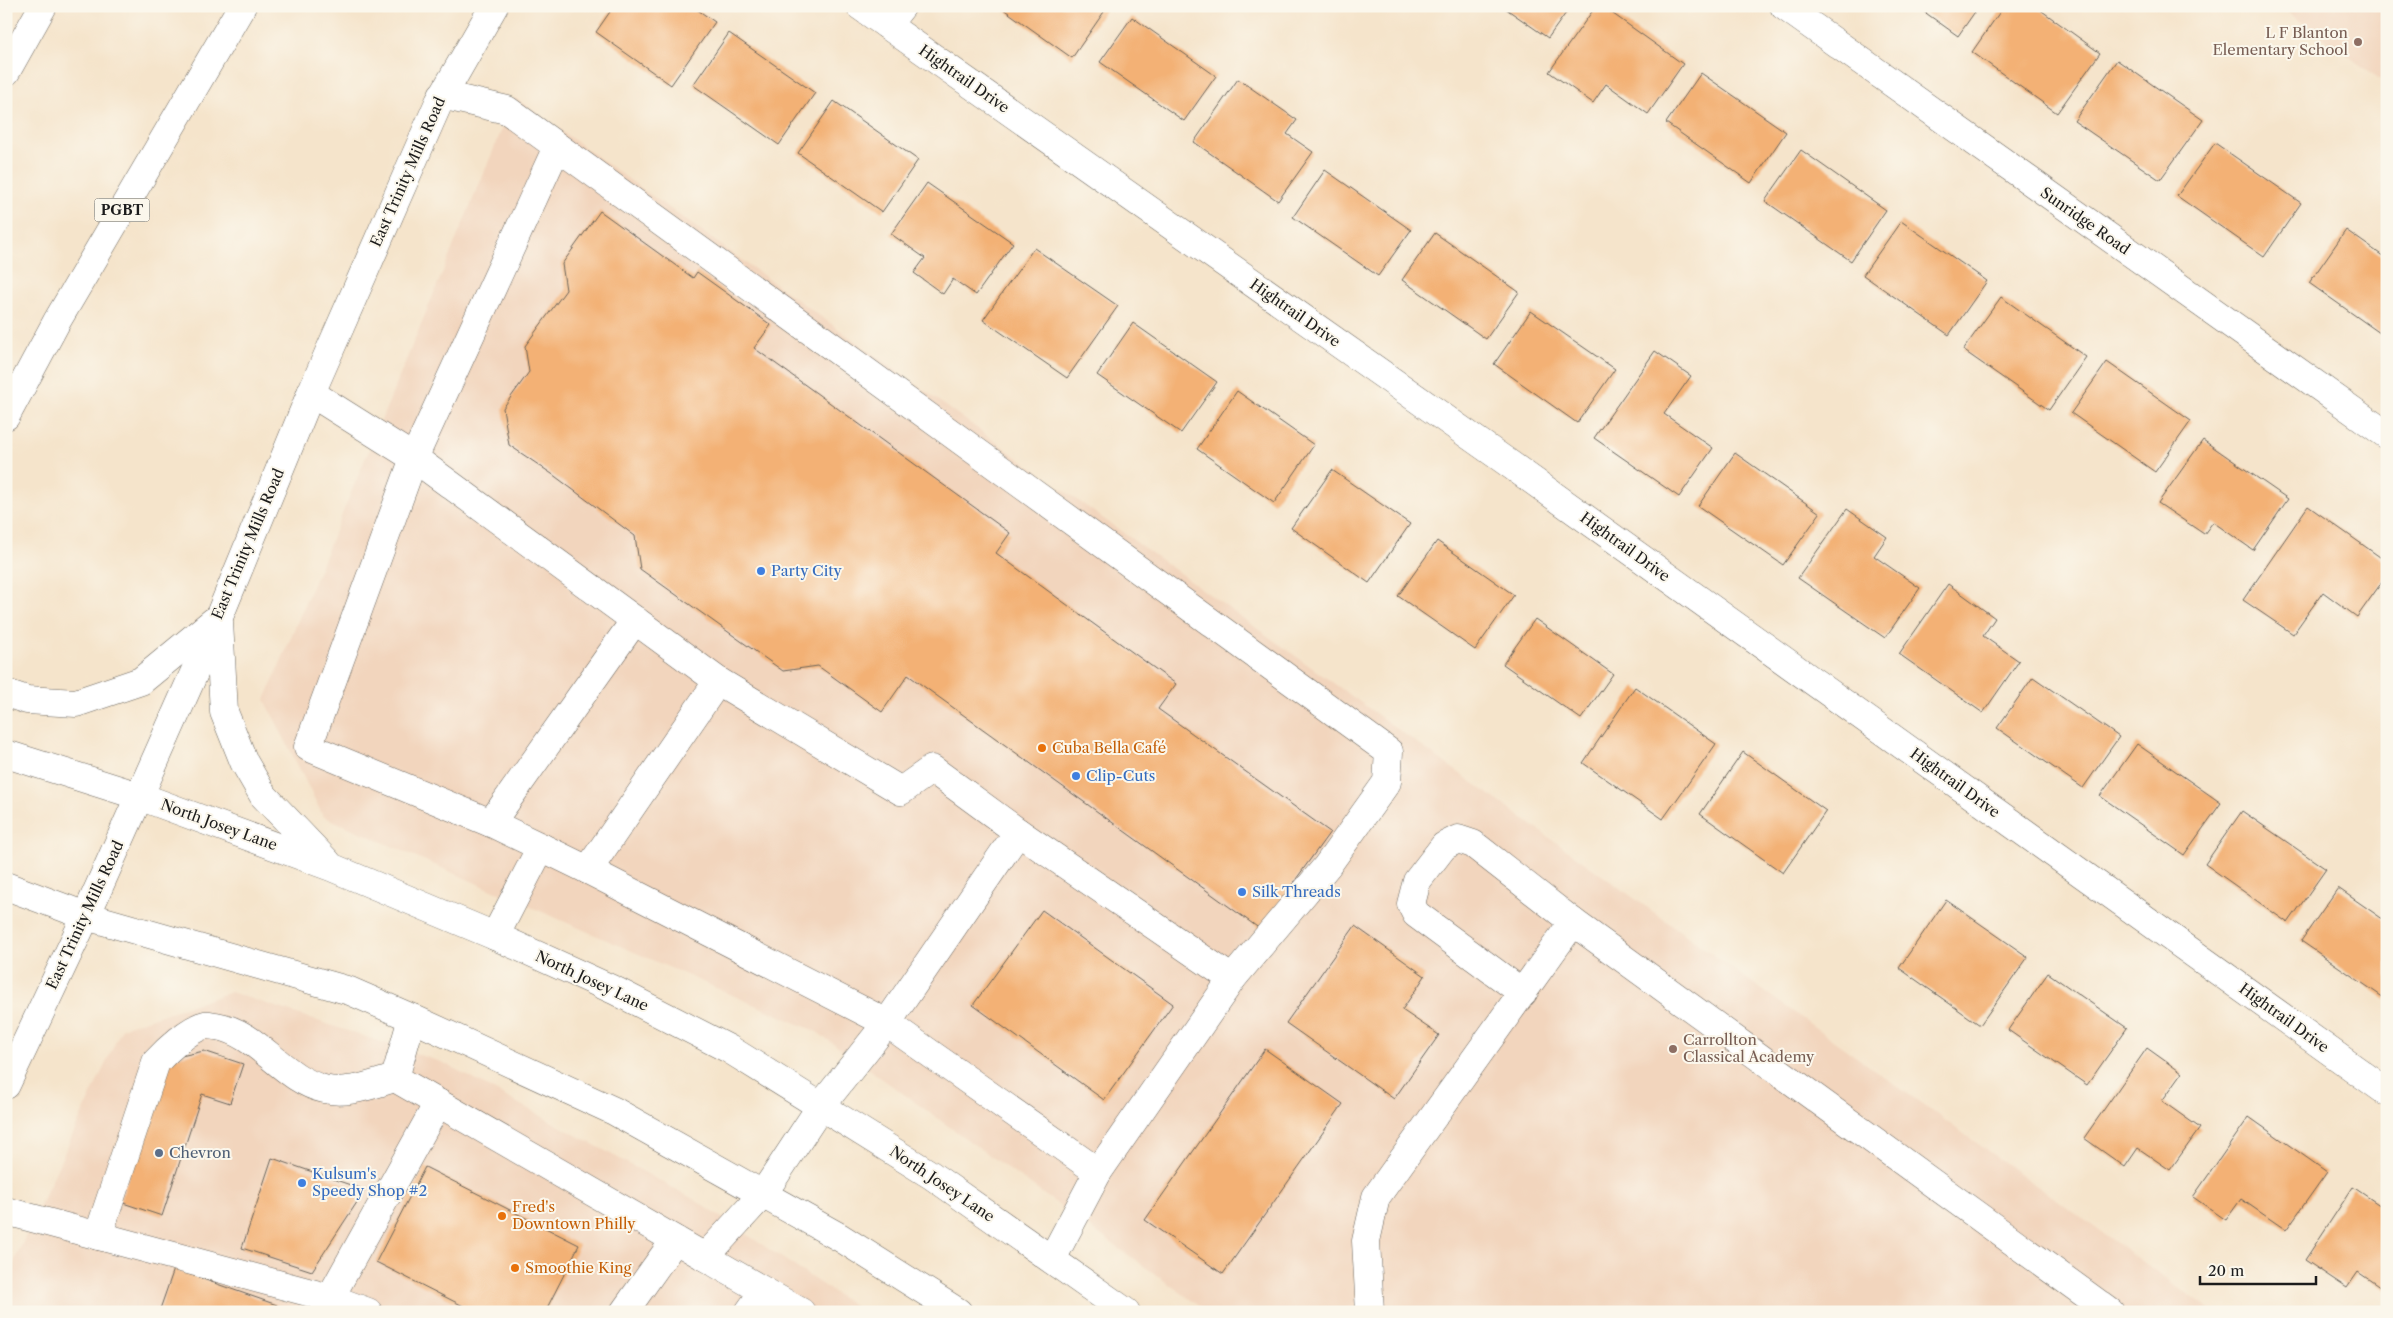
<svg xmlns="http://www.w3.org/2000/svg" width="2393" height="1318" font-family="'Libre Caslon Text',serif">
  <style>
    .built { fill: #f2d5bd }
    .building { fill: #f3b174 }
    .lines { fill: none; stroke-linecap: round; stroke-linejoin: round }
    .minor-casing { stroke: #686259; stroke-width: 29 }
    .major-casing { stroke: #686259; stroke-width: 29 }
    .highway-casing { stroke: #686259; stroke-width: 29 }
    .minor { stroke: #fff; stroke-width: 28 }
    .major { stroke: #fff; stroke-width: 28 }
    .highway { stroke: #fff; stroke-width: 28 }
    .education-dot { fill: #8d6e63; stroke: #fbf7ec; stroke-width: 2 }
    .shop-dot { fill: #3f7fe0; stroke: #fbf7ec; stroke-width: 2 }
    .food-dot { fill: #e8710a; stroke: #fbf7ec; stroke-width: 2 }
    .service-dot { fill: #5c6f8a; stroke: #fbf7ec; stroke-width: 2 }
    .labels { text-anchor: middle; stroke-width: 4; stroke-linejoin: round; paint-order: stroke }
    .shield { fill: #fbf7ec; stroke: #5f5e5a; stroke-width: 1 }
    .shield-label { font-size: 14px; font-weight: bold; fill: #1c1c1c }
    .education-label { font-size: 15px; fill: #785e54; stroke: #fbf7ec; text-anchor: end }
    .street-label { font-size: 15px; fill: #1c1c1c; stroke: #fbf7ec }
    .shop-label { font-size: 15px; fill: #366cbe; stroke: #fbf7ec; text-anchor: start }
    .food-label { font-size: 15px; fill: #c56008; stroke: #fbf7ec; text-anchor: start }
    .service-label { font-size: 15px; fill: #4e5e75; stroke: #fbf7ec; text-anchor: start }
  </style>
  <rect width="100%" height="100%" fill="#fbf7ec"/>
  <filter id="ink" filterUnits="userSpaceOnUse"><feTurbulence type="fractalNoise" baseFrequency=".02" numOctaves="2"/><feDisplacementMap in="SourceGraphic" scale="10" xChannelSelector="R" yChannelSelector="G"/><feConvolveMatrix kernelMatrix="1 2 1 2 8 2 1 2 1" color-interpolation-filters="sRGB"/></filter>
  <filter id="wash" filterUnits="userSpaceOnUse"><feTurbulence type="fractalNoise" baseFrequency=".0096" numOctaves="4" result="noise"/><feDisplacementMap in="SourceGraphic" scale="20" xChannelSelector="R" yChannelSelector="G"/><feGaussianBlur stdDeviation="1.12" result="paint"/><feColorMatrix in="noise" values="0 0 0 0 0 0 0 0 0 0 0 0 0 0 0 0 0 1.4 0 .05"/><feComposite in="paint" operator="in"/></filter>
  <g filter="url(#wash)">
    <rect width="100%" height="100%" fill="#f5e4cb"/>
    <g class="built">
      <polygon points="2279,6 2387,6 2387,78 2384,82"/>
      <polygon points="515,98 2213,1312 1208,1312 817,1032 323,816 265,700"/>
      <polygon points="231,992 444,1063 695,1200 863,1312 6,1312 6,1279 122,1028"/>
    </g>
    <g id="blocks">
      <g class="building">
        <polygon points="614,6 692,6 715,22 671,85 596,32"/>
        <polygon points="999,6 1108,6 1072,58"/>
        <polygon points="1502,6 1571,6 1548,38"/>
        <polygon points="1596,6 1602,6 1683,64 1648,114 1606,84 1593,103 1549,72"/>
        <polygon points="1916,6 1979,6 1958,36"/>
        <polygon points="2004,6 2035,6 2100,53 2057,113 1972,52"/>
        <polygon points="1132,17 1216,76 1184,121 1100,62"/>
        <polygon points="729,33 815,93 779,145 693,85"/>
        <polygon points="2117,60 2203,120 2160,180 2074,121"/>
        <polygon points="1701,73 1786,132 1751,183 1666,123"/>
        <polygon points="1238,79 1297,120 1287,134 1313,152 1278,201 1194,142"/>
        <polygon points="834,101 918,160 882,212 798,153"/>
        <polygon points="2215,143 2301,203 2264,257 2177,196"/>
        <polygon points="1801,150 1886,210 1851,261 1765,201"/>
        <polygon points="1325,170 1411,230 1378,276 1293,217"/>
        <polygon points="927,183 1013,243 976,295 953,279 943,294 914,273 925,258 891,234"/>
        <polygon points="600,211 693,278 697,272 771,325 754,348 1010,533 996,553 1176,684 1158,709 1330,832 1260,929 908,675 882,712 818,666 783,671 640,569 635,536 552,474 509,445 503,408 529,372 525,346 566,290 562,264"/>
        <polygon points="1901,221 1987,281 1949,335 1863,275"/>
        <polygon points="2346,230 2387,259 2387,338 2309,283"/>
        <polygon points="1435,233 1519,292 1486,339 1402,280"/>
        <polygon points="1034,248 1118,306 1067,378 983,320"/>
        <polygon points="2001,297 2086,357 2049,410 1963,350"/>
        <polygon points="1531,311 1615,369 1577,423 1494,364"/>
        <polygon points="1133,323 1217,382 1181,433 1097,375"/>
        <polygon points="1655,351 1691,376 1664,414 1713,448 1679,497 1594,438"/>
        <polygon points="2107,362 2191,421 2155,472 2071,413"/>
        <polygon points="1237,391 1314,445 1274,503 1197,449"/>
        <polygon points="2203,440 2288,499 2253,550 2213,522 2204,534 2158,503"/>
        <polygon points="1735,453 1820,513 1783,565 1698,506"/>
        <polygon points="1332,470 1410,524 1369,583 1291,528"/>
        <polygon points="2308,506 2387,562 2387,575 2357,617 2323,592 2293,634 2243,600"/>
        <polygon points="1847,509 1887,537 1874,556 1920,588 1885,638 1798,578"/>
        <polygon points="1437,541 1514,595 1475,650 1398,596"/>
        <polygon points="1948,584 1995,618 1983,636 2019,661 1983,713 1899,654"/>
        <polygon points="1535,619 1613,674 1581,719 1503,664"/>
        <polygon points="2033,677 2119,737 2083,788 1997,728"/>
        <polygon points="1635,687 1716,744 1663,819 1583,763"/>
        <polygon points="2137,744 2221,803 2184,855 2100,796"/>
        <polygon points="1743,752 1826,811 1783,873 1700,814"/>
        <polygon points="2242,811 2326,869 2288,923 2205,864"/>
        <polygon points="2338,888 2387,922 2387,1000 2301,941"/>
        <polygon points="1946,900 2028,957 1980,1025 1899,968"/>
        <polygon points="1042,910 1173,1004 1104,1100 973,1005"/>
        <polygon points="1355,926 1425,976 1402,1010 1439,1035 1394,1099 1286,1023"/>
        <polygon points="2048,973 2127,1028 2087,1085 2008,1030"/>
        <polygon points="2147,1048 2182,1073 2162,1101 2200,1128 2170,1170 2138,1148 2125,1167 2084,1138"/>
        <polygon points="1265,1049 1343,1104 1223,1274 1145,1220"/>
        <polygon points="204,1051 243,1064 230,1103 202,1094 162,1216 120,1202 167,1059"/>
        <polygon points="2249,1117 2327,1172 2286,1230 2241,1199 2226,1220 2193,1197"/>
        <polygon points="272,1158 365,1190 312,1271 242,1248"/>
        <polygon points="425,1167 579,1245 545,1312 475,1312 376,1262"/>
        <polygon points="2353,1187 2387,1210 2387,1292 2358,1272 2347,1288 2305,1260"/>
        <polygon points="174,1269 277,1305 274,1312 159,1312"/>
      </g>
    </g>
  </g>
  <g filter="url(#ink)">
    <use href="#blocks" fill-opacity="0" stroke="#686259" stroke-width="1"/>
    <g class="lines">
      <defs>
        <g id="minor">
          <polyline points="860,6 1504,460 2387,1092"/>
          <polyline points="1784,6 2387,435"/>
          <polyline points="887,25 902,6"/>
          <polyline points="442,95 507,110 1389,752 1387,782 1327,866 1232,979"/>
          <polyline points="311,393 414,458 718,681 901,791 932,769 1018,832 887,1023 821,1106"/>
          <polyline points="491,823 308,747 414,458 557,147"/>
          <polyline points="1018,832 1232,979 1098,1172"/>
          <polyline points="541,847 588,870 718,681"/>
          <polyline points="588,870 887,1023 1098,1172 1052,1259"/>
          <polyline points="495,936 541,847 491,823 635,620"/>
          <polyline points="1523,993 1416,914 1411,904 1417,881 1444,846 1458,839 1473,844 1573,922"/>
          <polyline points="412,1018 395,1078 705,1257 763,1194"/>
          <polyline points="6,1211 330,1298 438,1103"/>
          <path d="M98,1236L156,1062C167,1050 189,1029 205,1025C208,1024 213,1026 216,1026C259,1033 282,1079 324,1089C347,1095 373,1084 395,1078"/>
          <polyline points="705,1257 764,1291 749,1312"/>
          <polyline points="764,1291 801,1312"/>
          <polyline points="324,1312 330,1298 368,1312"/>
          <polyline points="624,1312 675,1240"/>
          <polyline points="1370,1312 1366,1241 1376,1197 1573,922 2110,1312"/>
        </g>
        <g id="major">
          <polyline points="219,622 224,712 244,762 263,795 327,862"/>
          <polyline points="6,693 27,700 76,703 141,681 214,621"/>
          <polyline points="6,754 139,796 331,867 495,936 616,991 729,1049 931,1175 1126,1312"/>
          <polyline points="6,886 86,916 350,991 412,1018 614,1111 841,1238 958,1312"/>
          <polyline points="6,1085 86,916 219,617 311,393 439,102 494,6"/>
          <polyline points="763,1194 821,1106"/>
        </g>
        <g id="highway">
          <polyline points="6,72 43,6"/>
          <polyline points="6,416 57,321 242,6"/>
        </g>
      </defs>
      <use href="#minor" class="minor-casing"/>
      <use href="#major" class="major-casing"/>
      <use href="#highway" class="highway-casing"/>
      <use href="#minor" class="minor"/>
      <use href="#major" class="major"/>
      <use href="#highway" class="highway"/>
    </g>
  </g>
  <g class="education-dot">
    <circle cx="2358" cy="42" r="5"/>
    <circle cx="1673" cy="1049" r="5"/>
  </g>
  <g class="shop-dot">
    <circle cx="761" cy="571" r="5"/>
    <circle cx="1076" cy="776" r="5"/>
    <circle cx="1242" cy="892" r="5"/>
    <circle cx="302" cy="1183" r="5"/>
  </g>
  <g class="food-dot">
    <circle cx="1042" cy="748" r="5"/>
    <circle cx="502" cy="1216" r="5"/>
    <circle cx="515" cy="1268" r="5"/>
  </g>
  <circle class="service-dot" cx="159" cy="1153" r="5"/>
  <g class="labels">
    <rect class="shield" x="94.5" y="198.5" width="55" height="23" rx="4"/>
    <g class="shield-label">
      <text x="122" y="215">PGBT</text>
    </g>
    <g class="education-label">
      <text x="2348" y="38">L F Blanton<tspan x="2348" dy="17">Elementary School</tspan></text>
      <text x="1683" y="1045" text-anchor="start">Carrollton<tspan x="1683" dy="17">Classical Academy</tspan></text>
    </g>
    <g class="street-label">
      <text transform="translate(964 79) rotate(35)" y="5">Hightrail Drive</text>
      <text transform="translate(408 172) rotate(-66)" y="5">East Trinity Mills Road</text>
      <text transform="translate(2085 221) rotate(35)" y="5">Sunridge Road</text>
      <text transform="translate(1295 313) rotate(35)" y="5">Hightrail Drive</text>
      <text transform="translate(248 544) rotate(-67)" y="5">East Trinity Mills Road</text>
      <text transform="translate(1625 547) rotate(36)" y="5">Hightrail Drive</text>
      <text transform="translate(1955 783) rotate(36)" y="5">Hightrail Drive</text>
      <text transform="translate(219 825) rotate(20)" y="5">North Josey Lane</text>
      <text transform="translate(85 915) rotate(-65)" y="5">East Trinity Mills Road</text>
      <text transform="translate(592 981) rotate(25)" y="5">North Josey Lane</text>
      <text transform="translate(2284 1018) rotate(36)" y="5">Hightrail Drive</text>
      <text transform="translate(942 1184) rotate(34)" y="5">North Josey Lane</text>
    </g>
    <g class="shop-label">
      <text x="771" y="576">Party City</text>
      <text x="1086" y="781">Clip-Cuts</text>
      <text x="1252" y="897">Silk Threads</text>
      <text x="312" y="1179">Kulsum's<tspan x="312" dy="17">Speedy Shop #2</tspan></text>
    </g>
    <g class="food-label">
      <text x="1052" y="753">Cuba Bella Café</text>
      <text x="512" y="1212">Fred's<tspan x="512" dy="17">Downtown Philly</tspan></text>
      <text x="525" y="1273">Smoothie King</text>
    </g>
    <g class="service-label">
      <text x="169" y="1158">Chevron</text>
    </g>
  </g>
  <rect width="2393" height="1318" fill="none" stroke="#fbf7ec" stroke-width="25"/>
  <path d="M2200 1276v8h116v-8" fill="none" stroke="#1c1c1c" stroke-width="2.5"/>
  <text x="2208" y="1276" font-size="15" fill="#1c1c1c" stroke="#fbf7ec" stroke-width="4" paint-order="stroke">20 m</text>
</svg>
